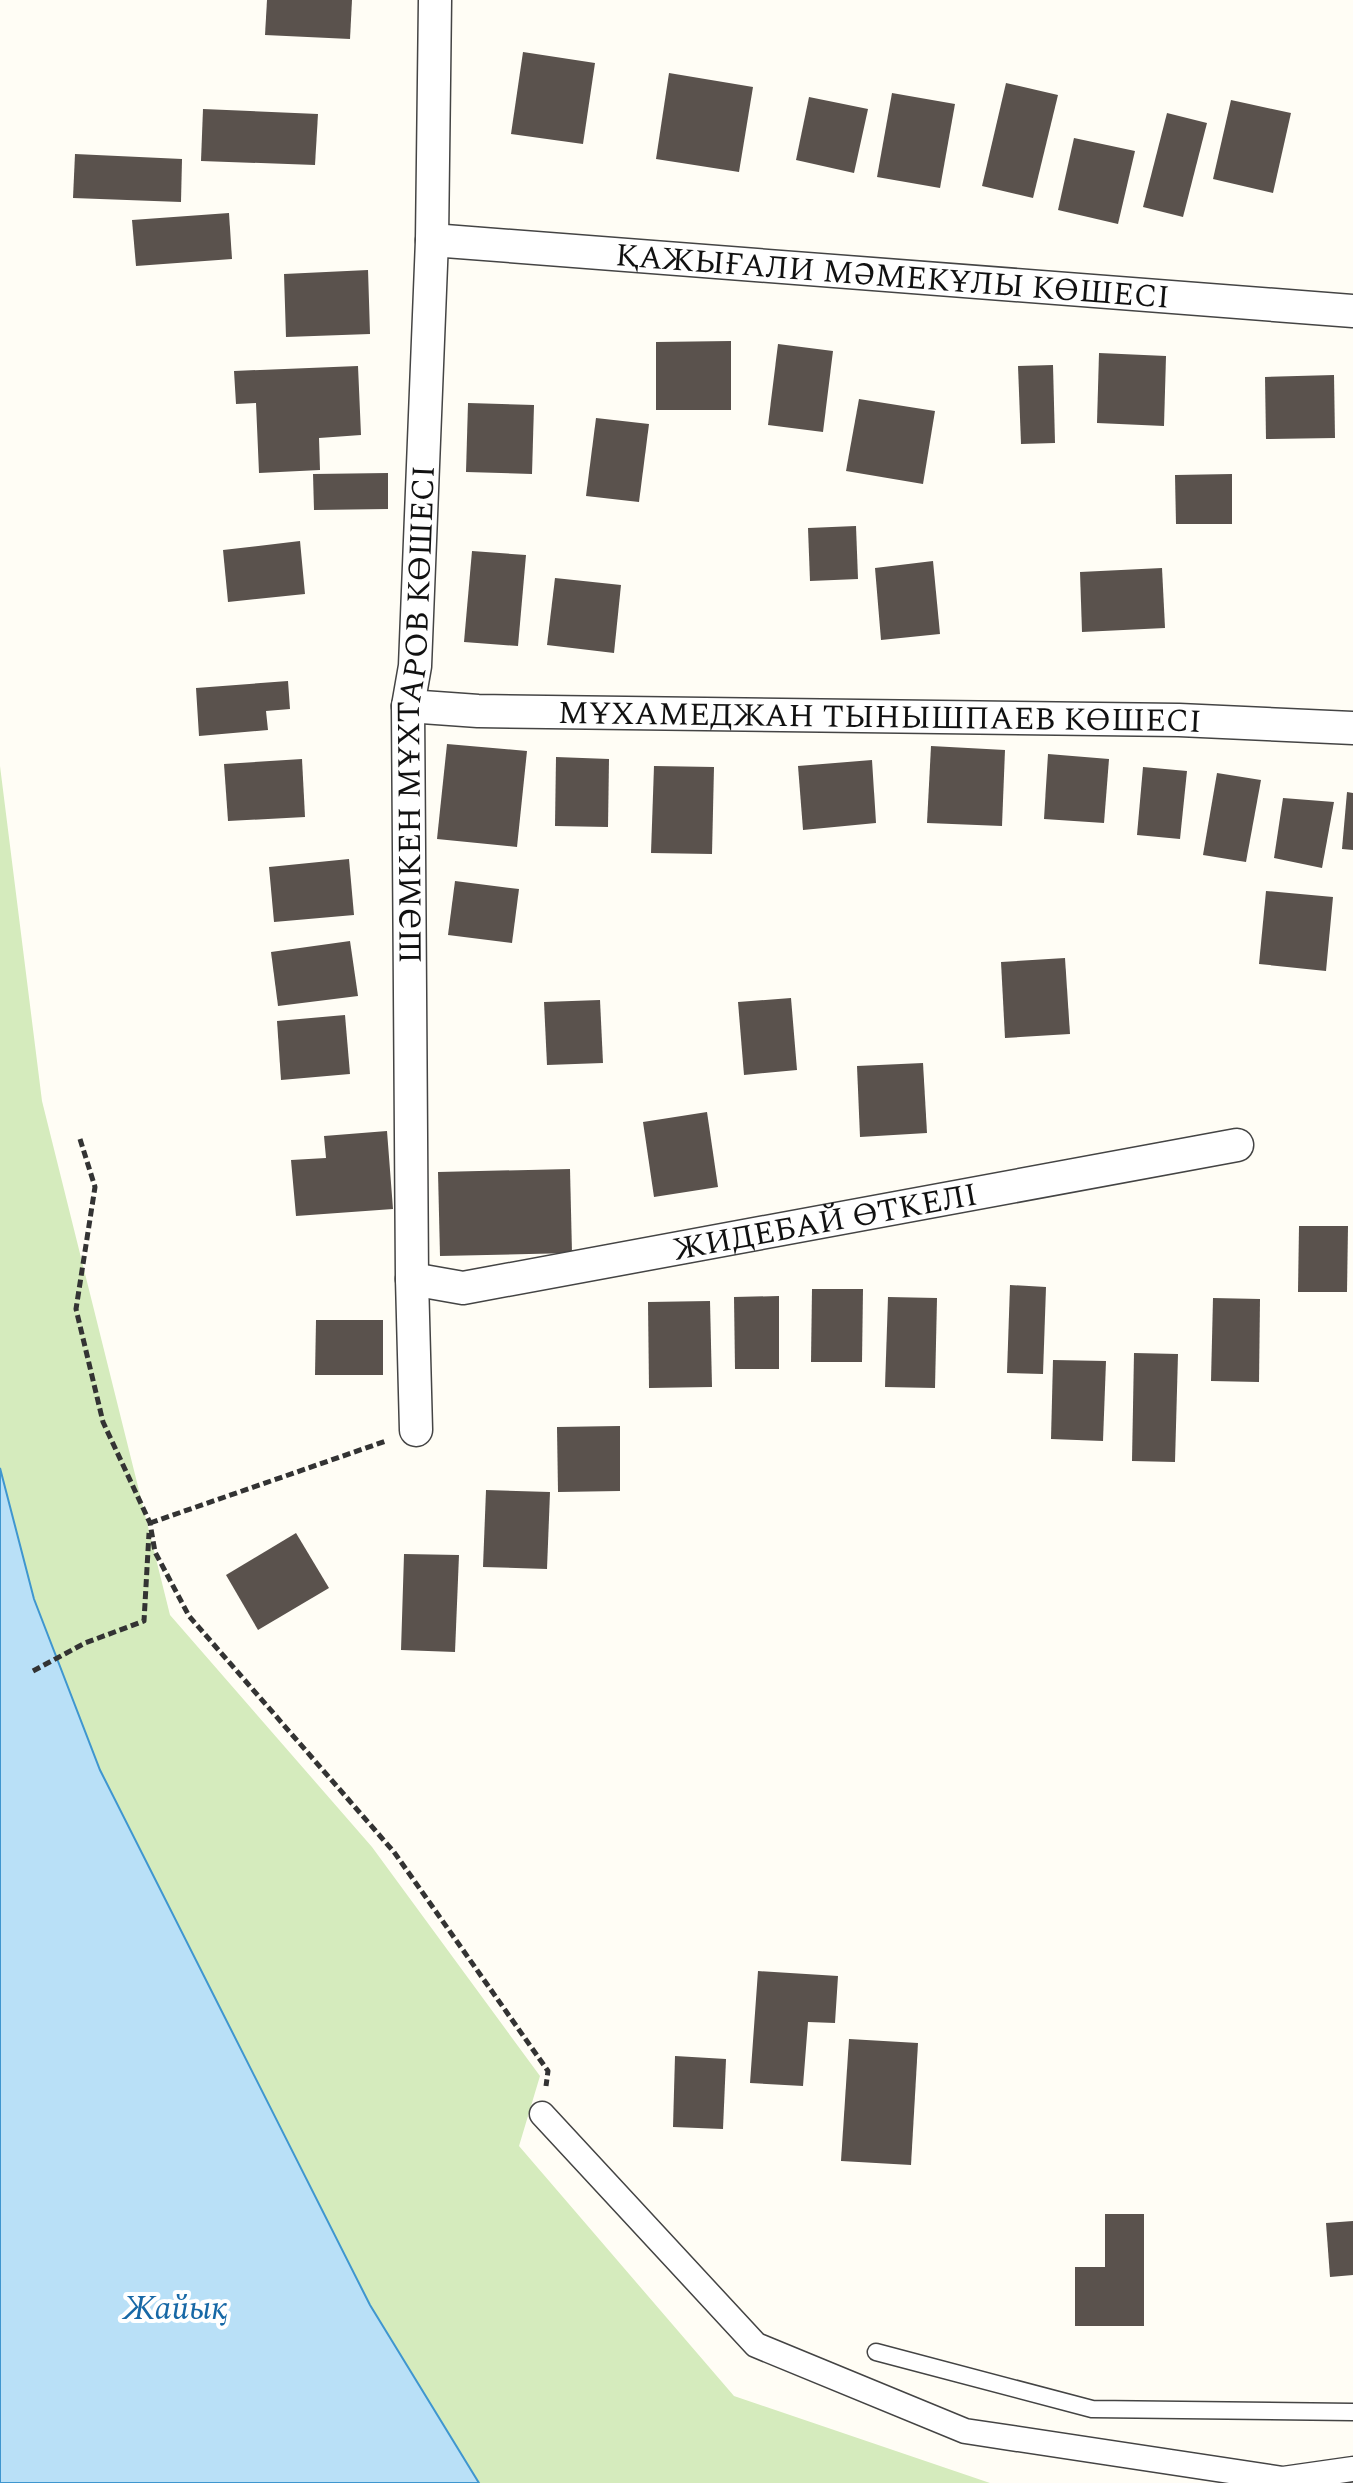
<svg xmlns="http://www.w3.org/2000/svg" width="1353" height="2483" font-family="Spectral,serif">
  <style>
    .green { fill: #d5ebbd }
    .water { fill: #b9e0f7; stroke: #3f96cf; stroke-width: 2 }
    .building { fill: #5a524d }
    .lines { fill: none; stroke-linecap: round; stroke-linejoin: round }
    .service-casing { stroke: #444; stroke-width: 19 }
    .pedestrian-casing { stroke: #444; stroke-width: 27 }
    .minor-casing { stroke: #444; stroke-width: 35 }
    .path { stroke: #333; stroke-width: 5; stroke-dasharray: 8 4; stroke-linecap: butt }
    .service { stroke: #fff; stroke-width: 16 }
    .pedestrian { stroke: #fff; stroke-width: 24 }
    .minor { stroke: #fff; stroke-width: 32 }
    .labels { text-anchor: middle; stroke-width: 8; stroke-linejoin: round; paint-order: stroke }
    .street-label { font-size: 32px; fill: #111; stroke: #fff }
    .water-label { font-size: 34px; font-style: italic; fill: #1768a6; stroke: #fff }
  </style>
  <rect width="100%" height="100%" fill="#fffdf5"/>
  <polygon class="green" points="0,766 42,1101 170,1615 372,1847 540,2076 519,2146 734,2396 990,2483 479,2483 370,2305 100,1770 34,1599 0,1468"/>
  <polygon class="water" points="0,1468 34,1599 100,1770 370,2305 479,2483 0,2483"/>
  <g class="building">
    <polygon points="267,0 352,0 350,39 265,35"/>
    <polygon points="523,52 595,63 583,144 511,134"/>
    <polygon points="669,73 753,87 739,172 656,159"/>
    <polygon points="1006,83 1058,95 1033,198 982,186"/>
    <polygon points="892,93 955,104 940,188 877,177"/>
    <polygon points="809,97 868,109 854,173 796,160"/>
    <polygon points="1231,100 1291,113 1273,193 1213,179"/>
    <polygon points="203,109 318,114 315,165 201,161"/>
    <polygon points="1167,113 1207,123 1183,217 1143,207"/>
    <polygon points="1074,138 1135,151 1118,224 1058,210"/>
    <polygon points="75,154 182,159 181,202 73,198"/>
    <polygon points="229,213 232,259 136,266 132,220"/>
    <polygon points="368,270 370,334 286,337 284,274"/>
    <polygon points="731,341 731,410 656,410 656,342"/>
    <polygon points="778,344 833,351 823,432 768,425"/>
    <polygon points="1099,353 1166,356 1164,426 1097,423"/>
    <polygon points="1053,365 1055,443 1021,444 1018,366"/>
    <polygon points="358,366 361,435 319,438 320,470 259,473 256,403 236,404 234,371"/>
    <polygon points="1334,375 1335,438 1266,439 1265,377"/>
    <polygon points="859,399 935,411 923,484 846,471"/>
    <polygon points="468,403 534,405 532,474 466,472"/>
    <polygon points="596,418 649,424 639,502 586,496"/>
    <polygon points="388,473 388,509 314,510 313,474"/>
    <polygon points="1232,474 1232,524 1176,524 1175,475"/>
    <polygon points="856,526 858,579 810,581 808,528"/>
    <polygon points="300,541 305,594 228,602 223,550"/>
    <polygon points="472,551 526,555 518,646 464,642"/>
    <polygon points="933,561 940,634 881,640 875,568"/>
    <polygon points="1162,568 1165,628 1082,632 1080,572"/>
    <polygon points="555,578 621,585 614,653 547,645"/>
    <polygon points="288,681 290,709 266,711 268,730 199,736 196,688"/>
    <polygon points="447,744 527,751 517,847 437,839"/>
    <polygon points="931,746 1005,750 1002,826 927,823"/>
    <polygon points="1048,754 1109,759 1104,823 1044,819"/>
    <polygon points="556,757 609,759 608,827 555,826"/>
    <polygon points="302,759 305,817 228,821 224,764"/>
    <polygon points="872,760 876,823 803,830 798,766"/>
    <polygon points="654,766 714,767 712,854 651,853"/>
    <polygon points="1143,767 1187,771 1180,839 1137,835"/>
    <polygon points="1217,773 1261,780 1246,862 1203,855"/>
    <polygon points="1347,792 1353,793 1353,850 1342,849"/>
    <polygon points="1283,798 1334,802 1322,868 1274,858"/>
    <polygon points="349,859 354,915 274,922 269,867"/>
    <polygon points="455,881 519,889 512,943 448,935"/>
    <polygon points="1266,891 1333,897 1326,971 1259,964"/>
    <polygon points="350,941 358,996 278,1006 271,952"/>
    <polygon points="1065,958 1070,1034 1005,1038 1001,962"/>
    <polygon points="791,998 797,1070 744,1075 738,1002"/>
    <polygon points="600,1000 603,1063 547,1065 544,1002"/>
    <polygon points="345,1015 350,1074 281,1080 277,1021"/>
    <polygon points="923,1063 927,1133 860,1137 857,1066"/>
    <polygon points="707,1112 718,1187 654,1197 643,1122"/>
    <polygon points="387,1131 393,1209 296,1216 291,1160 326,1158 324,1136"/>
    <polygon points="570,1169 572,1253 440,1256 438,1172"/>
    <polygon points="1299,1226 1348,1226 1347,1292 1298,1292"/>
    <polygon points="1010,1285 1046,1287 1043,1374 1007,1373"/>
    <polygon points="812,1289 863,1289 862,1362 811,1362"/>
    <polygon points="779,1296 779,1369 735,1369 734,1297"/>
    <polygon points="888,1297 937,1298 935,1388 885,1387"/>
    <polygon points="1213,1298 1260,1299 1259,1382 1211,1381"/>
    <polygon points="710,1301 712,1387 649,1388 648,1302"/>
    <polygon points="316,1320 383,1320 383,1375 315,1375"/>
    <polygon points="1134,1353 1178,1354 1175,1462 1132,1461"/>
    <polygon points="1053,1360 1106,1361 1103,1441 1051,1439"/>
    <polygon points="620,1426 620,1491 558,1492 557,1427"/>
    <polygon points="486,1490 550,1492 547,1569 483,1567"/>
    <polygon points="296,1533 329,1588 258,1630 226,1575"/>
    <polygon points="404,1554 459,1555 455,1652 401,1650"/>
    <polygon points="758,1971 838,1976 835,2023 808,2022 803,2086 750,2083"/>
    <polygon points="849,2039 918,2043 911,2165 841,2161"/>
    <polygon points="675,2056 726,2059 723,2129 673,2127"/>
    <polygon points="1105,2214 1144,2214 1144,2326 1075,2326 1075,2267 1105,2267"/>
    <polygon points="1353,2221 1353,2275 1330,2277 1326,2223"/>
  </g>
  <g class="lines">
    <defs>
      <polyline id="service" points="876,2352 1092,2409 1353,2412"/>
      <polyline id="pedestrian" points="542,2114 756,2345 965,2431 1283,2479 1353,2469"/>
      <g id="minor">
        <path id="s1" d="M432,240L1353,311"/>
        <path id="s2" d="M408,706L478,711L1179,720L1353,728"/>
        <path id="s3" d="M412,1279L463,1288L1237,1145"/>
        <path id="s4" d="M416,1430L412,1279L408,706L415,666L432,240L435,0"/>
      </g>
    </defs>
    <use href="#service" class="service-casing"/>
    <use href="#pedestrian" class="pedestrian-casing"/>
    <use href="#minor" class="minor-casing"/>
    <g class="path">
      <polyline points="80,1139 95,1187 76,1309 103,1422 150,1523 155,1552 189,1616 394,1852 548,2071 546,2086"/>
      <polyline points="150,1523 386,1441"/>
      <polyline points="33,1671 85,1643 144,1621 149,1533"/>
    </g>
    <use href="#service" class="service"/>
    <use href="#pedestrian" class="pedestrian"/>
    <use href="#minor" class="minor"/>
  </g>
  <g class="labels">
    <g class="street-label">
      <text dy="11" stroke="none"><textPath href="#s1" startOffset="462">ҚАЖЫҒАЛИ МӘМЕКҰЛЫ КӨШЕСІ</textPath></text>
      <text dy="11" stroke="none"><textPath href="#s4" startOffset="716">ШӘМКЕН МҰХТАРОВ КӨШЕСІ</textPath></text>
      <text dy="11" stroke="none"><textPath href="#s2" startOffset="472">МҰХАМЕДЖАН ТЫНЫШПАЕВ КӨШЕСІ</textPath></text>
      <text dy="11" stroke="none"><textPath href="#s3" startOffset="420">ЖИДЕБАЙ ӨТКЕЛІ</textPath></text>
    </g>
    <g class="water-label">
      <text x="175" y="2319">Жайық</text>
    </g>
  </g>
</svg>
